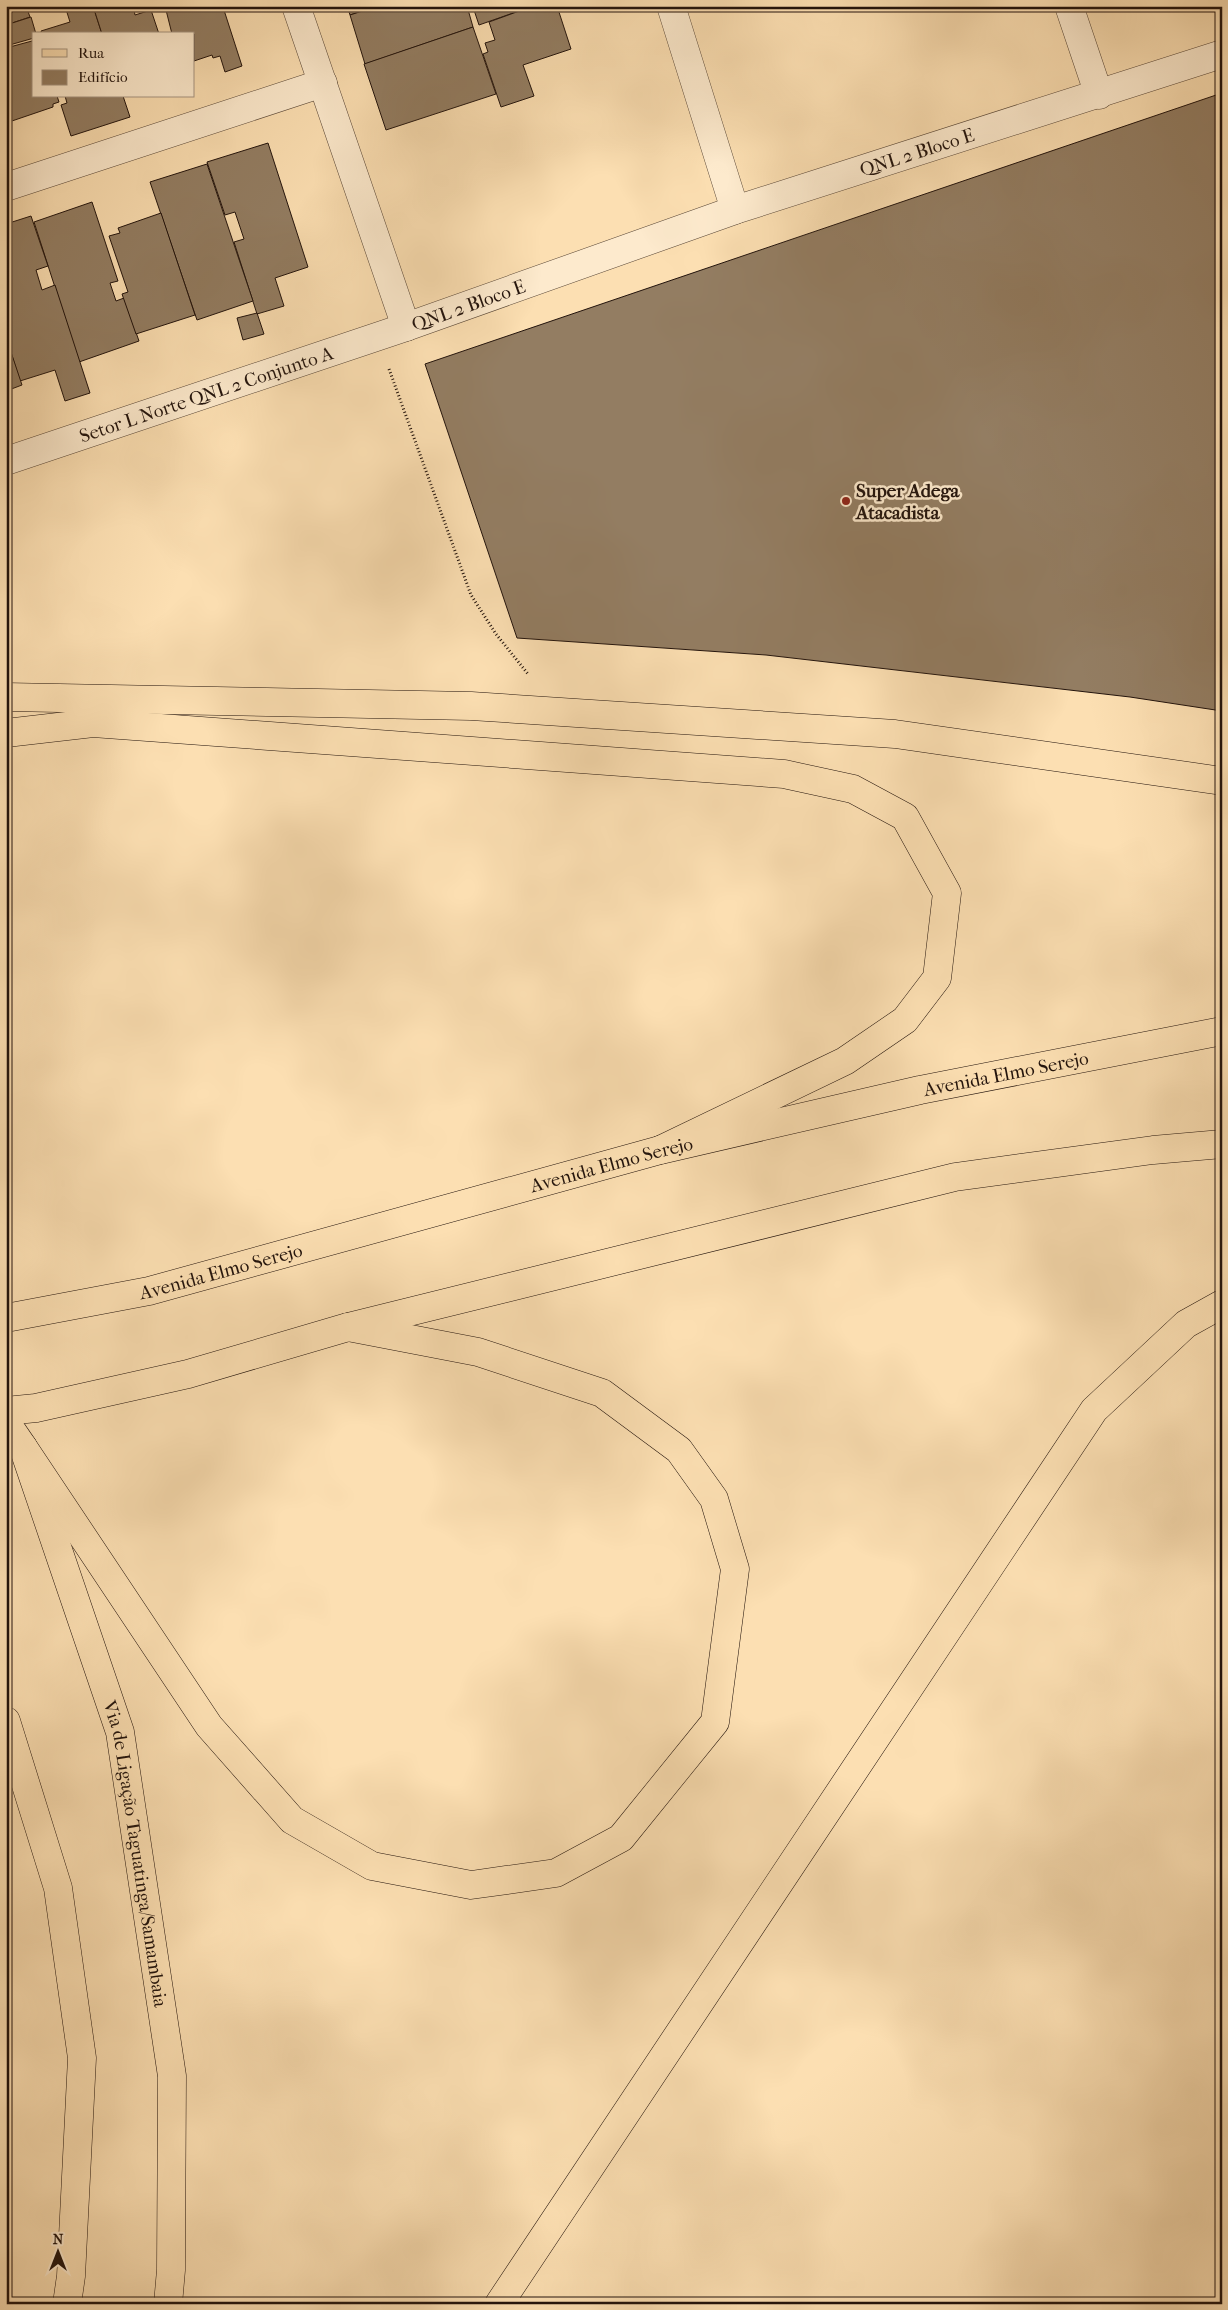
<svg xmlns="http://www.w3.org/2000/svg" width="1228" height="2310" font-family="'IM FELL French Canon',serif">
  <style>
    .building { fill: #937d62; stroke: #22130c }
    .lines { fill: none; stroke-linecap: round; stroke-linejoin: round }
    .minor-casing { stroke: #584636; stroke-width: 29 }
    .major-casing { stroke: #22130c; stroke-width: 29 }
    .path { stroke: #22130c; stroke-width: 3; stroke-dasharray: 1 2.5; stroke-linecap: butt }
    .minor { stroke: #fdeacd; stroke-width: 28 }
    .major { stroke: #fcdfb2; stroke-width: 28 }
    .poi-dot { fill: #8f2418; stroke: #fdeacd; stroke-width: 2 }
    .labels { text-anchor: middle; stroke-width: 5; stroke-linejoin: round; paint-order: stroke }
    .street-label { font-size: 19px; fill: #22130c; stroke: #fdeacd }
    .poi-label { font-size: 19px; font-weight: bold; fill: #22130c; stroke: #fdeacd; text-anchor: start }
  </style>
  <rect width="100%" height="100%" fill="#fcdfb2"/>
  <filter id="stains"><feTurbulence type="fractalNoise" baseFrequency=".004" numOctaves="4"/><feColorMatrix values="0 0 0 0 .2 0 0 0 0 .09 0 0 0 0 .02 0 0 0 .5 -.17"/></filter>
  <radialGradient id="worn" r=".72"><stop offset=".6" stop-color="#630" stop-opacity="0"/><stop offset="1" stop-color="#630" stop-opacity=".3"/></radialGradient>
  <g class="building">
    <polygon points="6,6 26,6 30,17 6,25"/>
    <polygon points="65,6 93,6 102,34 42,34 41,31 70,22"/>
    <polygon points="93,6 145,6 134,10 135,15 151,10 159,34 102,34"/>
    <polygon points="165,6 208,6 209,11 223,7 242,66 225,72 220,56 213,58 212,55 194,61 194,34 172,34"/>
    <polygon points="347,6 378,6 350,15"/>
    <polygon points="378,6 467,6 473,27 365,64 350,15"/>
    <polygon points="467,6 533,6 479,25 473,7 467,9"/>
    <polygon points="533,6 557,6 571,49 523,65 534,96 501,107 483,54 488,52 485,43 495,40 489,22"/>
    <polygon points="31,17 36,34 34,34 34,38 6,46 6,25"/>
    <polygon points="473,27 496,94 386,130 364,64"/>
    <polygon points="32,41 34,48 34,96 57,96 59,102 53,104 53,107 6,123 6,48"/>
    <polygon points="1222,93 1222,711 1130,697 766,655 517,638 425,364"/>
    <polygon points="65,96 123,96 130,117 71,136 61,105 67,103"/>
    <polygon points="268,143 308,267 275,278 284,306 257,314 234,242 244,239 235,212 225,215 207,162"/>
    <polygon points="207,164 253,301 197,320 150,182"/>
    <polygon points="92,202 118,281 110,283 116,301 124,298 139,341 79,362 34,222"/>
    <polygon points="161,213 195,315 136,334 122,294 128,292 109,236 120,233 118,228"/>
    <polygon points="31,216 48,266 36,270 42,290 55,285 90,393 65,401 55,370 20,381 6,337 6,224"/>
    <polygon points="257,313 264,334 243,340 237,318"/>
    <polygon points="6,337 22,385 6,391"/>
  </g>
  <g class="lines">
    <defs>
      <g id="minor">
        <polyline points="296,6 406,327"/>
        <polyline points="671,6 735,210"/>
        <polyline points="1069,6 1099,95"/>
        <polyline points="6,187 323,83"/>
        <path id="s1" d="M6,461L406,327L735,210L1222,54"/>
      </g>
      <g id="major">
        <polyline points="6,697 471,706 895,734 1222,781"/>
        <polyline points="6,733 93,723 784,774 853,789 905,817 947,893 937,978 905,1020 845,1061 660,1150"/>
        <path id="s2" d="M6,1318L149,1291L660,1150L920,1090L1222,1031"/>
        <polyline points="6,1411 36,1408 188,1374 348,1327 955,1177 1153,1150 1222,1144"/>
        <path id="s3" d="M6,1422L23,1447L120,1732L172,2076L171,2270L168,2304"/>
        <polyline points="23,1447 209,1726 292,1820 372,1866 471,1885 556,1873 621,1838 715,1722 735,1569 714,1499 679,1450 602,1393 478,1352 348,1327"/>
        <polyline points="6,1721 58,1888 82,2058 71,2276 67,2304"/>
        <polyline points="499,2304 1094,1410 1186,1324 1222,1304"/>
      </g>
    </defs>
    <use href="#minor" class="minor-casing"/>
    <use href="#major" class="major-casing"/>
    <polyline class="path" points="389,369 471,595 496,634 528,674"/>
    <use href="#minor" class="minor"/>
    <use href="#major" class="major"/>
  </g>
  <circle class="poi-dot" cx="846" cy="501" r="5"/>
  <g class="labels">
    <g class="street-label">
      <text dy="7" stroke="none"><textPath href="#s1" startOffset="962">QNL 2 Bloco E</textPath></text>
      <text dy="7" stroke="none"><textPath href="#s1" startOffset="488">QNL 2 Bloco E</textPath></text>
      <text dy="7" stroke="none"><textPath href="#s1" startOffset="211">Setor L Norte QNL 2 Conjunto A</textPath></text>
      <text dy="7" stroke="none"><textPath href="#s2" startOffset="1030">Avenida Elmo Serejo</textPath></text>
      <text dy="7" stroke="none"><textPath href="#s2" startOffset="625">Avenida Elmo Serejo</textPath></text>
      <text dy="7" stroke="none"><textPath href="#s2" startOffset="220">Avenida Elmo Serejo</textPath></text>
      <text dy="7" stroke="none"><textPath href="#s3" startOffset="454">Via de Ligação Taguatinga/Samambaia</textPath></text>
    </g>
    <g class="poi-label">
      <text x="856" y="497">Super Adega<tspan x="856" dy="22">Atacadista</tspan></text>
    </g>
  </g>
  <rect width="1228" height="2310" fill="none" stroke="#fcdfb2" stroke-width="25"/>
  <rect x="8" y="8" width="1213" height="2295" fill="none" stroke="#22130c" stroke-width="2.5"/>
  <rect x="12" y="12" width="1203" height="2285" fill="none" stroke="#22130c"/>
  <rect x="32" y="32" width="162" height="65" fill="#fdeacd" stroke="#a59480"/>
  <rect x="42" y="49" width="25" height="8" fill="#fcdfb2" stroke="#a59480"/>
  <text x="78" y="58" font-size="15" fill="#22130c">Rua</text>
  <rect x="42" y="70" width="25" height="15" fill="#937d62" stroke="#a59480"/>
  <text x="78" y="82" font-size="15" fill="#22130c">Edifício</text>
  <g transform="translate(58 2252)" stroke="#fdeacd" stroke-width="4" paint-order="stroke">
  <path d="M0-4L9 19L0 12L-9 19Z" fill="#22130c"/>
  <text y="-8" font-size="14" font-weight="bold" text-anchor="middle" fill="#22130c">N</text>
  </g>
  <rect width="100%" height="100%" filter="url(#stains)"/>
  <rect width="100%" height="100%" fill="url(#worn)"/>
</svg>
